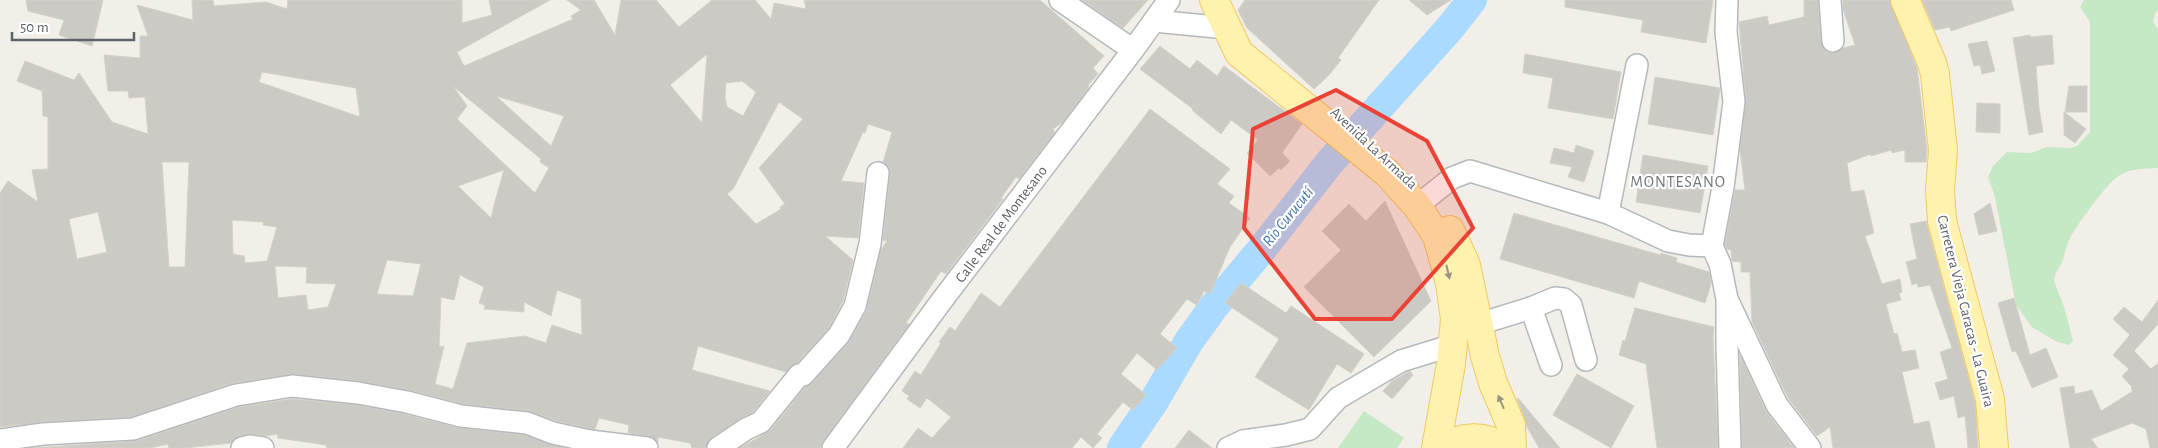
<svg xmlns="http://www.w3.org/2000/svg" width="2158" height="448" font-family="'Alegreya Sans',sans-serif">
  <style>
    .green { fill: #c5e8c5 }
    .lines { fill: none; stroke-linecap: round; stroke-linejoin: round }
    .river { stroke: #aadaff; stroke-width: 30 }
    .building { fill: #cccac5; stroke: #d6d1c6; fill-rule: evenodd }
    .minor-casing { stroke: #b5b8bc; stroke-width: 24 }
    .major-casing { stroke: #f2c960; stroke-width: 30 }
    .minor { stroke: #fff; stroke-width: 21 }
    .major { stroke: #fff2af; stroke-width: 28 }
    .oneway { fill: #979581 }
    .marked { fill: #ea4335; fill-opacity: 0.2; stroke: #ea4335; stroke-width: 4; stroke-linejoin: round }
    .labels { text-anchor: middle; stroke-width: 4.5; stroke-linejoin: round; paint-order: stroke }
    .street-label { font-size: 15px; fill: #5f6368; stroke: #fff }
    .neighbourhood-label { font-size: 16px; letter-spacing: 1px; fill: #70757a; stroke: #fff }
    .water-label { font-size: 16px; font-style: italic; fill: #4174aa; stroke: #fff }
  </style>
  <rect width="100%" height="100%" fill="#f1efe8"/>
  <g class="green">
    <path d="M2084,0H2158V10L2155,13L2153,22L2158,29V168C2146,169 2132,168 2120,175C2108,181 2077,225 2070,238C2066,245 2065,253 2063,260C2060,268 2054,273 2054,281L2064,307L2073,340L2069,345L2055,341L2032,327L2016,305L1995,197L1988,177L1993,166L2007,152L2031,153L2047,147L2071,148L2077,146L2090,132V22L2080,7Z"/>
    <polygon points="1364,411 1404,438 1397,448 1338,448"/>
  </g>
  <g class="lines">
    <polyline class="river" points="1122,448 1154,401 1189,341 1215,305 1262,249 1330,162 1450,28 1472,0"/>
  </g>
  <g class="building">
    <polygon points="26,0 103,0 92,46 59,35 64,20 28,11"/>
    <path d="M192,0H213L214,6L266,2L287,9L288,0H462V23L492,15L489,0H550L457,52L464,66L573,19L571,16L581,10L567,0H594L615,35L621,0H656L679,27L712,0H755L771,19L774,3L806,9L804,0H1040L1104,56L1093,68L1098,74L1088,85L1089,87L1063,122L1053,129L1055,132L1019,179L1016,177L1001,198L1003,199L946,274L941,271L906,323L909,324L823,441L820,448H740L771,430L805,387L812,383L848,343L866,312L881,250L887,241L883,240L890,174L889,168L883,162L892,132L868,124L865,133L863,132L841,181L864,183L858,238L825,236L853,260L843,301L829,328L797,363L786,372L698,346L692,370L770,391L753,412L739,419L711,438L706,448H692L690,443L658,437V442L649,436L628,433L629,425L599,418L595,429H592L557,421L529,411L463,404L409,390L360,381L293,374L232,383L131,417L42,422L0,427V193L8,181L38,202L32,170L48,169V117L43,116L42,91L17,81L25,61L74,80L79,73L112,122L148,134L145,97L129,98L128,91H108L104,55L140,58V36H148L137,5L193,20ZM707,54L702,123L670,85ZM262,72L356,88L360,117L259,82ZM742,81L756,92L743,116L727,107L725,97L726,83ZM453,86L541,159L540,162L549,168L535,193L457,119L467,106ZM496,96L564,116L551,146ZM779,102L803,119L759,168L785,204L780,207L781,209L756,224L727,194L733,189ZM162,162H189L185,267H169ZM504,170L496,198L491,218L458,186ZM98,212L107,252L77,259L69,219ZM232,220L264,222L263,225L277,227L267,261L245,263L244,256L233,254ZM387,260L421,264L413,296L377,294ZM275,266L307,267L306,283L336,284L328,307L308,310L306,295L278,298ZM460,275L484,287L479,303L485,305L484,309L524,312V302L551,316L557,290L581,299L582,335L552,325L546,343L525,336L467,343L453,389L435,384L444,346L439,347L441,297L454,300Z"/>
    <polygon points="1082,0 1148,0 1123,28"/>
    <polygon points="1245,0 1379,0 1338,58 1341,60 1329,75 1314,89 1247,28 1238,10"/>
    <polygon points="1409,0 1451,0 1427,15"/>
    <polygon points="1565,0 1713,0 1706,43 1641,32 1643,20 1565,7"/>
    <polygon points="1804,0 1818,0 1821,42 1827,52 1833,53 1843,48 1855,45 1843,9 1843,0 1890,0 1917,68 1927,150 1926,162 1905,162 1905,150 1892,153 1891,150 1871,156 1871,154 1847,163 1851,192 1864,190 1874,233 1865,236 1882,284 1900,279 1902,292 1899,293 1901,300 1886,304 1894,334 1897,333 1902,352 1915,350 1919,368 1902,372 1914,424 1929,421 1935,448 1833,448 1830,427 1817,436 1788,398 1752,322 1750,272 1741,272 1741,262 1732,261 1731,250 1727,249 1725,244 1735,190 1745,190 1740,149 1746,101 1739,22 1767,16 1769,25 1804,17"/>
    <polygon points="1922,0 2011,0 2014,10 1951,31 1950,27 1935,30"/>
    <polygon points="2030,35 2030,37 2052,35 2054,64 2036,66 2039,108 2043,132 2029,135 2013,38"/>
    <polygon points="1987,41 1995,71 1982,74 1980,65 1974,66 1968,44"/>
    <polygon points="1160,46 1190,69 1197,60 1217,76 1224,66 1302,124 1282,153 1290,161 1281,170 1279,168 1270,176 1247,153 1258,140 1231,120 1221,134 1192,110 1193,109 1140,69"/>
    <polygon points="1525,54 1621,72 1613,119 1548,108 1553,78 1523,73"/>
    <polygon points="1655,77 1720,88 1713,135 1648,124"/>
    <polygon points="2069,86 2087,86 2087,112 2065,112"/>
    <polygon points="1977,103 2000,104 2000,133 1976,132"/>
    <polygon points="1150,109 1230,169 1217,184 1234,196 1229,203 1250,218 1230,247 1210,294 1204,291 1197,305 1187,299 1160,334 1177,348 1157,370 1137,353 1121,374 1146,395 1133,410 1123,402 1097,434 1102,438 1093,448 1081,437 1072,448 903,448 918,428 932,438 951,417 927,398 920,408 907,399 909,396 902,391 915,371 921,375 941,343 939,342 950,327 955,331 981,293 1000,307"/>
    <polygon points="2064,112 2086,129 2075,143 2064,135"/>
    <polygon points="1576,145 1594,151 1584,182 1568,177 1572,167 1550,163 1554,148 1574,153"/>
    <polygon points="1643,155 1708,166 1700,213 1636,202"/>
    <polygon points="1385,201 1431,301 1374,357 1304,287 1341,250 1322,231 1349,204 1366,221"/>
    <polygon points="1990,203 1997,231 1979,235 1974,214"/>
    <polygon points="1514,213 1660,255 1661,253 1677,258 1676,262 1709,272 1711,284 1705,303 1639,281 1634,298 1500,259"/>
    <polygon points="1926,221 1975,402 1978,448 1968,448 1965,416 1958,418 1954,396 1940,400 1935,383 1948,379 1940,352 1952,348 1930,285 1918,287 1917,283 1912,285 1906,262 1917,259 1910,224"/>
    <polygon points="1241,283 1286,313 1291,306 1364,354 1351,373 1337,364 1309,410 1255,377 1279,339 1225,303"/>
    <polygon points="2014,298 2030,355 2046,348 2058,377 2032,388 2016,351 2012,352 1998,303"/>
    <polygon points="2158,300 2158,324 2134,351 2151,369 2158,363 2158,448 2150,448 2146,429 2132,423 2091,439 2098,448 2070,448 2060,388 2074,386 2075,394 2092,390 2101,411 2133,391 2131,389 2132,387 2122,376 2129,369 2113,355 2130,335 2113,319 2124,307 2142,322"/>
    <polygon points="1635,308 1714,327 1713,336 1718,448 1657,448 1646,364 1619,355 1623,340 1625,341"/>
    <polygon points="1740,355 1766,411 1794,448 1742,448"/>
    <polygon points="1410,371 1413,375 1392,399 1383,391 1392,381"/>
    <polygon points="1577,374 1634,406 1611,448 1553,415"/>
    <polygon points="1517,398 1518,398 1560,448 1539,448 1527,427"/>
    <polygon points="292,399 356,405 404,414 460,428 524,435 563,448 327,448 326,445 278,438 277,434 266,436 252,434 239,436 231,443 185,448 169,448 168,444 150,448 33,448 137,441 239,407"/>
    <polygon points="1189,430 1212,448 1175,448"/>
  </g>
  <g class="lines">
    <defs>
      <g id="minor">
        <polyline points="1060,0 1133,50"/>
        <polyline points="1830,0 1833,41"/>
        <polyline points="1154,21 1227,28"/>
        <polyline points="1417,206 1452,178 1470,171 1608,213 1668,241 1689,245 1712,246 1723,187 1734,102 1726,32 1727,0"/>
        <polyline points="1608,213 1637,65"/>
        <polyline points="1712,246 1720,264 1727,299 1777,405 1810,448"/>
        <polyline points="1727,302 1727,345 1730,448"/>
        <polyline points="1531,308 1551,365"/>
        <polyline points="1479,324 1531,308 1555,298 1564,299 1571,305 1586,360"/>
        <polyline points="0,440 43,434 133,429 236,395 292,386 358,393 407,402 461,416 527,423 553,433 590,441 647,448"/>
        <polyline points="242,448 250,446 263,448"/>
        <polyline points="718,448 746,429 761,422 799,375 803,375 839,335 855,306 870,244 878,173"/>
        <polyline points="833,448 943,299 1133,50 1169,0"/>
        <polyline points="1228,448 1243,441 1286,435 1310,429 1338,398 1401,361 1453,345"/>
      </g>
      <g id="major">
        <polyline points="1214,0 1239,53 1387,173 1417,206 1437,236 1450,283 1455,319 1451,364 1436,448"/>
        <polyline points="1905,0 1932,63 1935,74 1943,150 1940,190 1942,221 1990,399 1994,448"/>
        <polyline points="1450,230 1466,265 1485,356 1493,383 1511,425 1512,448"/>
        <path d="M1442,448C1461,436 1485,434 1504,448"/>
      </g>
    </defs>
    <use href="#minor" class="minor-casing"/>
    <use href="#major" class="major-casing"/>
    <use href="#minor" class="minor"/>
    <use href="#major" class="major"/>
  </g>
  <defs><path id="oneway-solid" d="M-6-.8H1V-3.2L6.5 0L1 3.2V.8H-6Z" transform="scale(1.25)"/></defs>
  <g class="oneway">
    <use href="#oneway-solid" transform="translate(1448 272) rotate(77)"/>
    <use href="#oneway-solid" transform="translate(1501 402) rotate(-113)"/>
  </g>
  <path class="marked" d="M1336,90L1427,141L1473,228L1392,319H1315L1244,228L1253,129Z"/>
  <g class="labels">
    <g class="street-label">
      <text transform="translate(1374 148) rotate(43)" y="5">Avenida La Armada</text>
      <text transform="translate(1001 224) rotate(-53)" y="5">Calle Real de Montesano</text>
      <text transform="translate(1966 311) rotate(76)" y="5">Carretera Vieja Caracas - La Guaira</text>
    </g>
    <g class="neighbourhood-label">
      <text x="1678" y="187">MONTESANO</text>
    </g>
    <g class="water-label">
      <text transform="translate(1287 216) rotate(-51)" y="6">Río Curucutí</text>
    </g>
  </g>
  <path d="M12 32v8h122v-8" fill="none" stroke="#5f6368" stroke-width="2.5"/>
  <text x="20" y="32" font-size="15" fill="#5f6368" stroke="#ffffff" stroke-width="4" paint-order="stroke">50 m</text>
</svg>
